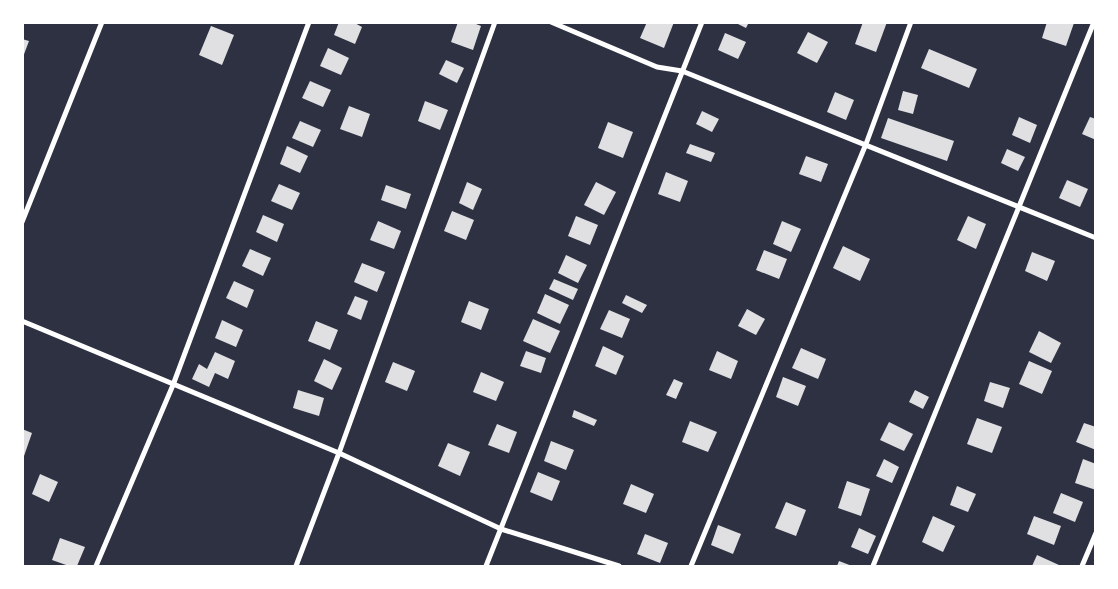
<svg xmlns="http://www.w3.org/2000/svg" width="1118" height="589" font-family="Bitter,serif">
  <style>
    .building { fill: #e0e0e3 }
    .lines { fill: none; stroke-linecap: round; stroke-linejoin: round }
    .minor { stroke: #fff; stroke-width: 5 }
  </style>
  <rect width="100%" height="100%" fill="#2d3142"/>
  <g class="building">
    <polygon points="339,22 353,22 362,27 355,44 334,35"/>
    <polygon points="458,22 471,22 481,26 473,50 451,42"/>
    <polygon points="647,22 674,22 664,48 640,38"/>
    <polygon points="734,22 749,22 746,28"/>
    <polygon points="863,22 887,22 876,52 855,44"/>
    <polygon points="1047,22 1074,23 1066,46 1042,38"/>
    <polygon points="211,26 234,35 222,65 199,55"/>
    <polygon points="808,32 828,42 817,63 797,53"/>
    <polygon points="725,33 746,42 738,59 718,50"/>
    <polygon points="22,39 29,41 23,57 22,57"/>
    <polygon points="328,48 349,58 341,75 320,66"/>
    <polygon points="929,49 977,69 969,88 921,68"/>
    <polygon points="446,60 464,68 457,83 439,74"/>
    <polygon points="310,81 331,90 323,107 302,98"/>
    <polygon points="903,91 918,95 913,114 898,110"/>
    <polygon points="835,92 854,100 846,120 827,112"/>
    <polygon points="425,101 448,110 440,130 418,121"/>
    <polygon points="349,106 370,114 362,137 340,129"/>
    <polygon points="702,111 719,119 712,132 696,124"/>
    <polygon points="1019,117 1037,125 1030,143 1012,135"/>
    <polygon points="1090,117 1096,119 1096,140 1082,134"/>
    <polygon points="888,118 954,141 947,161 881,138"/>
    <polygon points="300,121 321,130 313,147 292,138"/>
    <polygon points="608,122 633,132 623,158 598,148"/>
    <polygon points="690,144 715,153 711,162 686,153"/>
    <polygon points="287,146 308,156 300,173 280,164"/>
    <polygon points="1007,149 1025,157 1018,171 1001,163"/>
    <polygon points="806,156 828,164 821,182 799,174"/>
    <polygon points="666,172 688,181 680,202 658,194"/>
    <polygon points="1067,180 1088,189 1080,207 1059,198"/>
    <polygon points="467,182 482,189 473,210 459,203"/>
    <polygon points="596,182 616,192 604,215 584,205"/>
    <polygon points="279,184 300,193 292,210 271,201"/>
    <polygon points="386,185 411,194 406,209 381,200"/>
    <polygon points="452,211 474,220 466,240 444,231"/>
    <polygon points="263,215 284,224 277,242 256,232"/>
    <polygon points="576,216 598,225 590,245 568,236"/>
    <polygon points="968,216 986,224 976,249 957,240"/>
    <polygon points="378,221 401,231 394,249 370,240"/>
    <polygon points="782,221 801,229 791,252 773,244"/>
    <polygon points="843,246 870,259 860,281 833,268"/>
    <polygon points="250,249 271,258 263,276 242,266"/>
    <polygon points="764,250 787,259 779,279 756,270"/>
    <polygon points="1032,252 1055,261 1047,281 1025,271"/>
    <polygon points="566,255 587,265 578,283 558,273"/>
    <polygon points="362,263 385,272 377,292 354,282"/>
    <polygon points="554,279 578,289 573,300 549,289"/>
    <polygon points="234,281 254,290 247,308 226,298"/>
    <polygon points="545,294 569,305 560,324 537,313"/>
    <polygon points="626,295 647,305 642,313 622,303"/>
    <polygon points="355,296 368,301 361,320 347,314"/>
    <polygon points="469,301 489,309 481,330 461,322"/>
    <polygon points="747,309 765,319 756,335 738,326"/>
    <polygon points="609,310 630,319 622,338 600,329"/>
    <polygon points="533,319 560,331 550,353 523,341"/>
    <polygon points="222,320 243,330 236,347 215,338"/>
    <polygon points="316,321 338,330 330,350 308,341"/>
    <polygon points="1039,331 1061,343 1051,363 1029,352"/>
    <polygon points="603,346 624,356 616,375 595,366"/>
    <polygon points="801,348 826,359 818,379 792,368"/>
    <polygon points="526,351 546,358 541,373 520,366"/>
    <polygon points="717,351 738,361 731,379 709,370"/>
    <polygon points="215,352 235,361 228,379 215,373 209,387 192,379 199,364 207,369"/>
    <polygon points="324,359 342,368 332,390 314,381"/>
    <polygon points="1029,361 1052,371 1042,394 1019,384"/>
    <polygon points="393,362 415,371 407,391 385,382"/>
    <polygon points="481,372 504,382 496,401 473,392"/>
    <polygon points="783,377 806,386 798,406 776,397"/>
    <polygon points="674,379 683,383 676,399 666,395"/>
    <polygon points="990,382 1010,388 1003,408 984,401"/>
    <polygon points="298,390 324,398 319,416 293,408"/>
    <polygon points="915,390 929,397 923,409 909,402"/>
    <polygon points="574,410 597,420 594,426 572,417"/>
    <polygon points="977,418 1002,427 992,453 967,444"/>
    <polygon points="690,421 717,432 708,452 682,442"/>
    <polygon points="889,422 913,434 904,451 880,440"/>
    <polygon points="1084,423 1096,427 1096,450 1076,442"/>
    <polygon points="497,424 517,432 509,453 488,445"/>
    <polygon points="22,429 32,433 24,456 22,455"/>
    <polygon points="551,441 574,450 566,470 544,461"/>
    <polygon points="448,443 470,452 460,476 438,466"/>
    <polygon points="884,459 899,467 892,483 876,476"/>
    <polygon points="1083,459 1096,464 1096,490 1075,483"/>
    <polygon points="538,472 560,481 552,501 530,492"/>
    <polygon points="40,474 58,482 49,502 32,494"/>
    <polygon points="847,481 870,489 861,516 838,508"/>
    <polygon points="631,484 654,494 646,513 623,504"/>
    <polygon points="957,486 976,494 968,512 950,505"/>
    <polygon points="1061,493 1083,502 1075,522 1053,513"/>
    <polygon points="786,502 806,510 796,536 775,528"/>
    <polygon points="933,516 955,526 943,552 922,542"/>
    <polygon points="1034,516 1061,526 1054,545 1027,534"/>
    <polygon points="718,525 741,534 733,554 711,545"/>
    <polygon points="859,528 876,536 868,554 851,547"/>
    <polygon points="645,534 668,543 660,563 637,554"/>
    <polygon points="60,538 85,547 77,566 69,566 52,560"/>
    <polygon points="1037,555 1059,565 1058,566 1032,566"/>
    <polygon points="839,561 852,566 837,566"/>
  </g>
  <g class="lines">
    <g class="minor">
      <polyline points="495,22 339,453 501,529 619,566"/>
      <polyline points="551,22 657,67 682,71 1096,238"/>
      <polyline points="22,222 102,22"/>
      <polyline points="22,321 339,453 296,566"/>
      <polyline points="96,566 173,385 309,22"/>
      <polyline points="486,566 702,22"/>
      <polyline points="691,566 866,144 911,22"/>
      <polyline points="873,566 1094,22"/>
      <polyline points="1082,566 1096,533"/>
    </g>
  </g>
  <rect width="1118" height="589" fill="none" stroke="#ffffff" stroke-width="48"/>
</svg>
